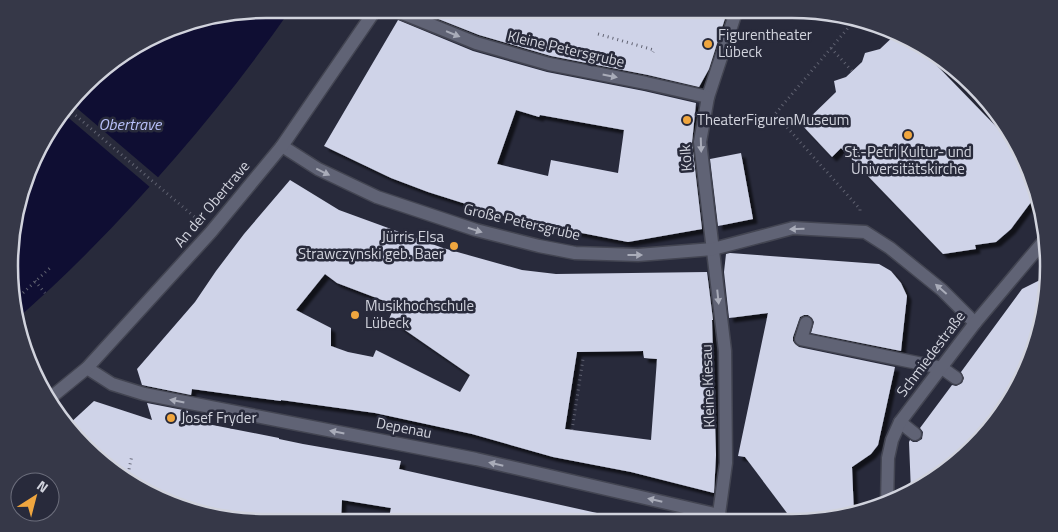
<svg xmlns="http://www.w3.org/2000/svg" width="1058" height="532" font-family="'Titillium Web',sans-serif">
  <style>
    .water { fill: #0f0e33 }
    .pier { fill: #282a3b }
    .building { fill: #cfd3e8; fill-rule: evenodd; filter: url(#shadow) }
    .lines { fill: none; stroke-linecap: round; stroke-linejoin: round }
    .service-casing { stroke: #434552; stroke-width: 15 }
    .pedestrian-casing { stroke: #434552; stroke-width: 15 }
    .minor-casing { stroke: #434552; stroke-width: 15 }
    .path { stroke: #606271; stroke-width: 3; stroke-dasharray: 1 4; stroke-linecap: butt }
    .service { stroke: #606375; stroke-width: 12 }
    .pedestrian { stroke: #606375; stroke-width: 12 }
    .minor { stroke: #606375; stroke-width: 12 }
    .oneway { fill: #a9acb9 }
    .poi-dot { fill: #f0a63f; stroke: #282a3b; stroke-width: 2 }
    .labels { text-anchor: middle; stroke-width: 5; stroke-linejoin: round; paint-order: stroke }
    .poi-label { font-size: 15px; fill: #d1d3dd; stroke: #282a3b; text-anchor: start }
    .street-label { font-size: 15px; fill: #d1d3dd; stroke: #282a3b }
    .water-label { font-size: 16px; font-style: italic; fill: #b9c1fa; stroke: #282a3b }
    .rim { fill: none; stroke: #d1d3dd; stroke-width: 2.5 }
  </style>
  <defs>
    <filter id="shadow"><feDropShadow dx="4.5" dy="4.5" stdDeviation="1" flood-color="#0009"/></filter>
  </defs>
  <rect width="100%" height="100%" fill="#282a3b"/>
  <path class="water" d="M266,9H291C231,95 163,176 89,251C66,275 41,297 17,319L11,299L14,216L43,137L109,62L183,22Z"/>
  <polygon class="pier" points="72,104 160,179 151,188 64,114"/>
  <g class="building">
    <polygon points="413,9 728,9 709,69 699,87 648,75 551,56 479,35"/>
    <path d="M398,20L473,51L547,72L644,91L696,103L692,143L702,229L628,242L561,229L504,216L428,192L391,178L324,146ZM516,110L539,117L540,115L624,130L618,173L551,160L548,176L497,164Z"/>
    <polygon points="897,33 906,35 913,41 1014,145 1036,183 1037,194 1011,229 996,242 975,245 976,249 943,254 841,148 832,157 802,125 836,92 834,81 846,77 862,62 865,53 880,49"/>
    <polygon points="741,153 753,219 718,226 710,159"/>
    <path d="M290,180L339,210L443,248L522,270L556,274L707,272L713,320H712L716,455L714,493L631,472L553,457L472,434L375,413L281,400V401L192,389L191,395L142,385L137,369L195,302L216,271L244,234ZM325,274L337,283L395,305L389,319L470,375L460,392L376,350L373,357L348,352L331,346V328L296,310ZM643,351L644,358L657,359L651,440L565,429L577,352Z"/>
    <polygon points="730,253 879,264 891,271 901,283 907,296 901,351 811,333 814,322 812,318 808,315 804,315 800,317 793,337 793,341 795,344 799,347 895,367 878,445 871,454 852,467 854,514 826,521 793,521 745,457 738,456 768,313 729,318 724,272 726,254"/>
    <polygon points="1048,276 1049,283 1023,380 986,435 948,470 911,492 909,442 910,440 913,442 917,442 922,439 923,432 920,428 952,385 956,386 962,383 964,378 961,372 1022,289"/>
    <polygon points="94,401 152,420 147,403 188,411 187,420 279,438 279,439 303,444 401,461 399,469 597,513 596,522 388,522 391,508 342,500 341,520 300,514 298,523 249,523 152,497 84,448 68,425"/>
  </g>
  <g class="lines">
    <defs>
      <g id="service">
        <polyline points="806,323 801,339 942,368 956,378"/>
        <polyline points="900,422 915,434"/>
      </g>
      <polyline id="pedestrian" points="708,97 737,9"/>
      <g id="minor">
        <polyline points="392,9 476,43 549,64 646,83 708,97 700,142 725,351 726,463 718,521"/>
        <polyline points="282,146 318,169 377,197 476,230 539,246 575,253 638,255 713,249 793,228 865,232 890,248 942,290 975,323"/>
        <polyline points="87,368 112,384 144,394 476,459 719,515"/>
        <polyline points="49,399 87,368 211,232 282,146 376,9"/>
        <polyline points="887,505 888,458 892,440 900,422 975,323 1043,242"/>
      </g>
    </defs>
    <use href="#service" class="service-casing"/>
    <use href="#pedestrian" class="pedestrian-casing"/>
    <use href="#minor" class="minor-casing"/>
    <g class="path">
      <polyline points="854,21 775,114 860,209 860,212"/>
      <polyline points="598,34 654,50 653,52"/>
      <polyline points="831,48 852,71"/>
      <polyline points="68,109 197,219"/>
      <polyline points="35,281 45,293"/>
      <polyline points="12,303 51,267"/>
      <polyline points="572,430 583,359"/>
      <polyline points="127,479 132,455"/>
    </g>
    <use href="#service" class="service"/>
    <use href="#pedestrian" class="pedestrian"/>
    <use href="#minor" class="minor"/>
  </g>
  <defs><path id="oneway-solid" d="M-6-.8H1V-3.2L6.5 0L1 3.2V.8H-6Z" transform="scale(1.25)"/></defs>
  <g class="oneway">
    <use href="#oneway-solid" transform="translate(453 34) rotate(22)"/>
    <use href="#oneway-solid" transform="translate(610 76) rotate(11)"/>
    <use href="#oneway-solid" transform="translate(701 145) rotate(88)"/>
    <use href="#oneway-solid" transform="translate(323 172) rotate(26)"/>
    <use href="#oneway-solid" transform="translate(797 229) rotate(179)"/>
    <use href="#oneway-solid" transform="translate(475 230) rotate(17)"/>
    <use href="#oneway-solid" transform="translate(635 255)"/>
    <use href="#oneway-solid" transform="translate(941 289) rotate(-139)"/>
    <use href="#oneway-solid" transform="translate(718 297) rotate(84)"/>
    <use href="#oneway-solid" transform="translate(177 401) rotate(-169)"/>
    <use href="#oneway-solid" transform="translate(337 432) rotate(-169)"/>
    <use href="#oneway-solid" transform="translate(496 464) rotate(-167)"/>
    <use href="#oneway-solid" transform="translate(655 500) rotate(-167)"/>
  </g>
  <g class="poi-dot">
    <circle cx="708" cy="44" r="5"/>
    <circle cx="687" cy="120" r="5"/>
    <circle cx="908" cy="135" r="5"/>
    <circle cx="454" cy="246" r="5"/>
    <circle cx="355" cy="315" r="5"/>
    <circle cx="171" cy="418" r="5"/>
  </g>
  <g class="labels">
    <g class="poi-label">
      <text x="718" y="40">Figurentheater<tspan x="718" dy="17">Lübeck</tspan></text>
      <text x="697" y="125">TheaterFigurenMuseum</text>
      <text x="908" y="157" text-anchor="middle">St.-Petri Kultur- und<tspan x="908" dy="17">Universitätskirche</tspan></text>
      <text x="444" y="242" text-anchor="end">Jürris Elsa<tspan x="444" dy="17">Strawczynski geb. Baer</tspan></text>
      <text x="365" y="311">Musikhochschule<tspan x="365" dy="17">Lübeck</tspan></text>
      <text x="181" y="423">Josef Fryder</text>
    </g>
    <g class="street-label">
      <text transform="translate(566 49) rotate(13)" y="5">Kleine Petersgrube</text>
      <text transform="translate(686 158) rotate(-94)" y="5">Kolk</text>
      <text transform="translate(212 204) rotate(-50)" y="5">An der Obertrave</text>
      <text transform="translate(522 222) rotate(13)" y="5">Große Petersgrube</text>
      <text transform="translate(931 354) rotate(-53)" y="5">Schmiedestraße</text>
      <text transform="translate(708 386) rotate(-92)" y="5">Kleine Kiesau</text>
      <text transform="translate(404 428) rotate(11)" y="5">Depenau</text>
    </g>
    <g class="water-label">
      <text x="130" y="130">Obertrave</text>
    </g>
  </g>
  <path d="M0 0H1058V532H0ZM266 18H792A248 248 0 0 1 1040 266V266A248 248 0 0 1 792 514H266A248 248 0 0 1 18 266V266A248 248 0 0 1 266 18Z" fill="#363848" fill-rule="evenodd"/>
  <path class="rim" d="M266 18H792A248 248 0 0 1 1040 266V266A248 248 0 0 1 792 514H266A248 248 0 0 1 18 266V266A248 248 0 0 1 266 18Z"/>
  <g transform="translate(35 497) rotate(36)"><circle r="24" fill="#282a3b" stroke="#6c6e7c"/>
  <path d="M0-4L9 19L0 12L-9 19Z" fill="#f0a63f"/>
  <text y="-8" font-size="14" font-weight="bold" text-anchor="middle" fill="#d1d3dd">N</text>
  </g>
</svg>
